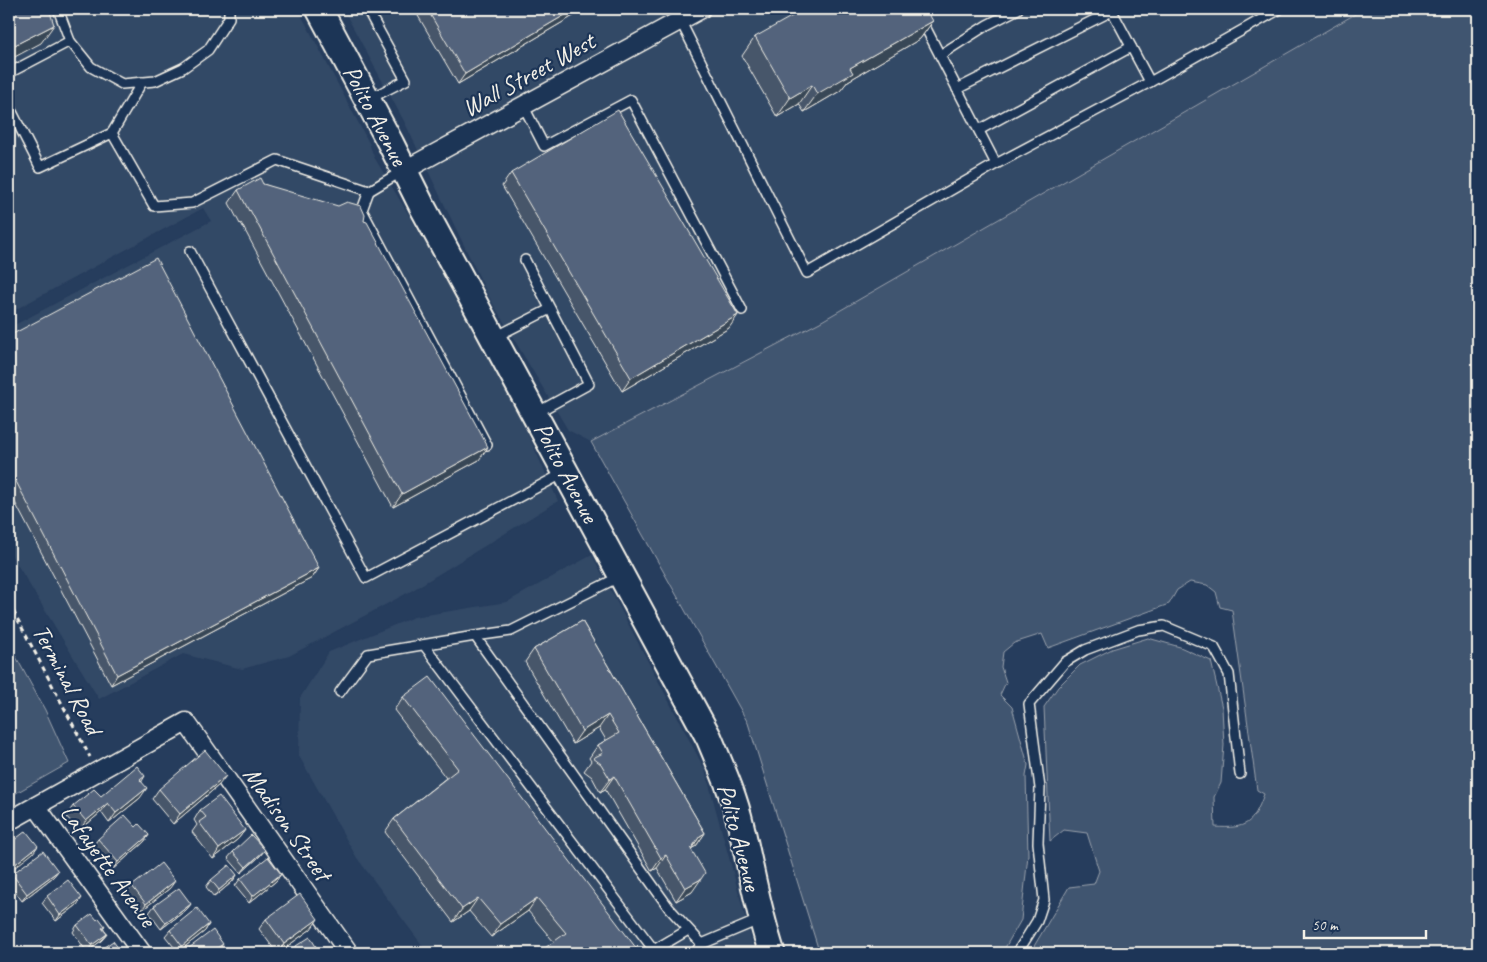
<svg xmlns="http://www.w3.org/2000/svg" width="1487" height="962" font-family="Caveat,sans-serif">
  <style>
    .built { fill: #334966 }
    .green { fill: #40546f; stroke: #9aa2ac }
    .lines { fill: none; stroke-linecap: round; stroke-linejoin: round }
    .lane-casing { stroke: #f4f1e8; stroke-width: 12 }
    .street-casing { stroke: #f4f1e8; stroke-width: 21 }
    .secondary-casing { stroke: #f4f1e8; stroke-width: 29 }
    .path { stroke: #f4f1e8; stroke-width: 3; stroke-dasharray: 5 4; stroke-linecap: butt }
    .lane { stroke: #1d3557; stroke-width: 9 }
    .street { stroke: #1d3557; stroke-width: 18 }
    .secondary { stroke: #1d3557; stroke-width: 25 }
    .wall { fill: #47566a; stroke: #f4f1e8 }
    .shaded-wall { fill: #394656; stroke: #f4f1e8 }
    .building { fill: #52647b; stroke: #f4f1e8 }
    .labels { text-anchor: middle; stroke-width: 4.5; stroke-linejoin: round; paint-order: stroke }
    .street-label { font-size: 25px; fill: #f4f1e8; stroke: #1d3557 }
  </style>
  <rect width="100%" height="100%" fill="#263d5d"/>
  <filter id="ink" filterUnits="userSpaceOnUse"><feTurbulence type="fractalNoise" baseFrequency=".02" numOctaves="2"/><feDisplacementMap in="SourceGraphic" scale="10" xChannelSelector="R" yChannelSelector="G"/><feConvolveMatrix kernelMatrix="1 2 1 2 8 2 1 2 1" color-interpolation-filters="sRGB"/></filter>
  <g filter="url(#ink)">
    <g class="built">
      <polygon points="9,9 298,9 369,143 374,157 444,274 521,419 558,501 411,591 289,656 242,669 183,654 99,699 9,551 9,328 211,221 203,208 9,313"/>
      <polygon points="343,9 1364,9 820,322 591,442 568,430 489,297 404,121"/>
      <polygon points="592,555 705,770 755,953 428,953 357,858 299,756 300,698 329,652 414,617 507,602"/>
    </g>
    <g class="green">
      <path d="M1364,9H1478V953H1030L1069,887L1094,884L1099,871L1087,833L1064,830L1050,841L1044,707L1058,687L1080,665L1112,649L1148,638L1180,647L1211,661L1222,708L1224,745L1221,783L1214,797L1215,827C1247,829 1253,824 1264,794L1257,790L1232,610L1220,607L1216,592L1207,585L1190,582L1177,590L1169,604L1048,648L1042,634L1014,643L1003,652L1001,667L1006,682L1000,695L1012,707L1028,765L1026,776L1028,855L1021,920L1002,953H821L818,948L748,723L591,442L820,322Z"/>
      <polygon points="9,644 45,710 69,763 9,797"/>
    </g>
    <g class="lines">
      <defs>
        <g id="lane">
          <polyline points="58,9 70,41 91,67 122,84 155,81 183,68 208,50 229,18 229,9"/>
          <polyline points="367,9 406,80 369,99"/>
          <polyline points="1111,9 1150,82 1280,9"/>
          <polyline points="680,20 807,273 996,164 916,9"/>
          <polyline points="940,55 987,25 1018,9"/>
          <polyline points="9,73 70,41"/>
          <polyline points="957,89 1112,11"/>
          <polyline points="523,105 544,146 631,100 742,310"/>
          <polyline points="9,106 40,167 112,133 154,206 192,203 277,160 369,191 404,170"/>
          <polyline points="979,130 1131,47"/>
          <polyline points="112,133 142,82"/>
          <polyline points="996,164 1150,82"/>
          <polyline points="369,191 362,210 487,445"/>
          <polyline points="190,251 366,578 564,473"/>
          <polyline points="525,260 589,384 536,413"/>
          <polyline points="495,337 550,309"/>
          <polyline points="475,636 511,631 619,577"/>
          <polyline points="424,645 654,950 688,930"/>
          <polyline points="340,692 368,654 475,636 669,908 702,944 761,919"/>
          <polyline points="695,953 702,944"/>
          <polyline points="1017,953 1037,921 1044,900 1038,843 1040,788 1029,704 1065,662 1085,650 1138,630 1164,626 1214,647 1229,674 1240,774"/>
        </g>
        <g id="street">
          <polyline points="405,170 701,9"/>
          <polyline points="36,806 142,953"/>
          <polyline points="9,821 186,722 349,953"/>
        </g>
        <path id="secondary" d="M319,9L391,144L422,206L709,738C721,767 734,795 741,826C751,868 758,911 772,953"/>
      </defs>
      <use href="#lane" class="lane-casing"/>
      <use href="#street" class="street-casing"/>
      <use href="#secondary" class="secondary-casing"/>
      <polyline class="path" points="9,603 90,757"/>
      <use href="#lane" class="lane"/>
      <use href="#street" class="street"/>
      <use href="#secondary" class="secondary"/>
    </g>
    <g class="wall">
      <polygon points="414,9 585,9 458,84"/>
      <polygon points="1229,9 1242,9 1232,14"/>
      <polygon points="933,21 920,39 848,81 840,91 804,112 799,104 777,117 742,56 755,37"/>
      <polygon points="511,173 729,328 622,391 502,186"/>
      <polygon points="263,184 364,221 479,460 393,507 241,223 240,224 229,203 238,190"/>
      <polygon points="9,336 319,568 312,578 111,685 9,491"/>
      <polygon points="582,621 705,833 696,846 691,849 692,892 676,901 657,868 652,871 605,789 600,792 592,777 584,771 591,761 589,758 598,745 606,740 599,728 573,744 525,662 534,649"/>
      <polygon points="403,697 640,953 554,942 528,911 491,937 469,911 453,922 385,832 394,819 446,778 394,710"/>
      <polygon points="145,776 142,781 140,798 109,823 101,812 79,831 66,816 73,806 101,796"/>
      <polygon points="219,785 173,824 152,799 159,789"/>
      <polygon points="200,810 245,830 238,839 213,859 192,832 197,825 194,820"/>
      <polygon points="136,827 149,835 144,842 113,869 93,846 98,839"/>
      <polygon points="233,852 260,856 241,873 228,858"/>
      <polygon points="58,871 53,877 22,901 9,883 9,879 12,874"/>
      <polygon points="281,874 276,881 249,903 235,886 240,879"/>
      <polygon points="237,875 232,882 214,897 206,887 211,880"/>
      <polygon points="132,886 170,888 141,911 127,893"/>
      <polygon points="47,896 77,905 56,921 42,903"/>
      <polygon points="191,904 186,910 161,929 149,913 154,906"/>
      <polygon points="266,919 311,929 278,953 277,953 259,929"/>
      <polygon points="209,924 205,931 178,952 165,936 170,930"/>
      <polygon points="77,925 103,928 107,934 102,940 87,952 73,932"/>
    </g>
    <g class="shaded-wall">
      <polygon points="575,9 585,9 458,84 465,74"/>
      <polygon points="1236,9 1242,9 1232,14"/>
      <polygon points="933,21 920,39 848,81 840,91 804,112 817,94 850,68"/>
      <polygon points="54,25 41,43 9,60 9,48"/>
      <polygon points="812,85 799,104 777,117 790,98"/>
      <polygon points="738,315 729,328 622,391 631,378"/>
      <polygon points="488,447 479,460 393,507 402,494"/>
      <polygon points="319,568 312,578 111,685 117,675"/>
      <polygon points="608,715 599,728 573,744 582,731"/>
      <polygon points="226,776 219,785 173,824 180,814"/>
      <polygon points="614,776 605,789 600,792 610,779"/>
      <polygon points="147,788 140,798 109,823 116,813"/>
      <polygon points="108,803 101,812 79,831 86,821"/>
      <polygon points="245,830 238,839 213,859 219,849"/>
      <polygon points="705,833 696,846 691,849 700,836"/>
      <polygon points="149,835 144,842 113,869 118,862"/>
      <polygon points="38,846 33,853 9,872 9,869"/>
      <polygon points="265,850 260,856 241,873 246,867"/>
      <polygon points="666,855 657,868 652,871 661,858"/>
      <polygon points="58,871 53,877 22,901 27,894"/>
      <polygon points="281,874 276,881 249,903 253,896"/>
      <polygon points="237,875 232,882 214,897 219,890"/>
      <polygon points="701,879 692,892 676,901 685,888"/>
      <polygon points="175,881 170,888 141,911 146,904"/>
      <polygon points="82,898 77,905 56,921 60,915"/>
      <polygon points="478,898 469,911 453,922 462,909"/>
      <polygon points="537,898 528,911 491,937 500,924"/>
      <polygon points="191,904 186,910 161,929 166,923"/>
      <polygon points="318,919 311,929 278,953 284,944"/>
      <polygon points="209,924 205,931 178,952 182,946"/>
      <polygon points="107,934 102,940 87,952 92,945"/>
      <polygon points="223,944 219,950 215,953 210,953"/>
    </g>
    <g class="building">
      <polygon points="9,9 49,9 54,25 9,48"/>
      <polygon points="427,9 575,9 465,74"/>
      <polygon points="805,9 926,9 933,21 850,68 853,73 817,94 812,85 790,98 755,37"/>
      <polygon points="618,110 738,315 631,378 511,173"/>
      <polygon points="260,178 263,184 338,206 347,202 361,206 365,215 364,221 367,222 488,447 402,494 250,210 249,211 238,190"/>
      <polygon points="156,258 319,568 117,675 9,468 9,336"/>
      <polygon points="582,621 705,833 700,836 691,849 705,873 701,879 685,888 666,855 661,858 614,776 610,779 601,764 593,758 603,753 598,745 619,733 608,715 582,731 534,649"/>
      <polygon points="430,677 640,953 538,953 566,933 537,898 500,924 478,898 462,909 394,819 458,769 403,697"/>
      <polygon points="205,750 226,776 180,814 159,789"/>
      <polygon points="137,766 145,776 140,780 147,788 116,813 108,803 86,821 73,806 94,789 101,796"/>
      <polygon points="219,796 245,830 219,849 199,822 206,817 200,810"/>
      <polygon points="125,815 136,827 139,824 149,835 118,862 98,839"/>
      <polygon points="26,831 38,846 9,869 9,844"/>
      <polygon points="251,835 265,850 246,867 233,852"/>
      <polygon points="43,851 58,871 27,894 12,874"/>
      <polygon points="268,857 281,874 253,896 240,879"/>
      <polygon points="161,863 175,881 146,904 132,886"/>
      <polygon points="229,865 237,875 219,890 211,880"/>
      <polygon points="68,880 82,898 60,915 47,896"/>
      <polygon points="179,888 191,904 166,923 154,906"/>
      <polygon points="300,894 318,919 284,944 266,919"/>
      <polygon points="197,908 209,924 182,946 170,930"/>
      <polygon points="92,914 97,920 99,918 105,926 102,928 107,934 92,945 77,925"/>
      <polygon points="213,930 223,944 210,953 186,953 185,951"/>
      <polygon points="310,937 320,953 285,953"/>
      <polygon points="9,941 13,948 9,951"/>
      <polygon points="113,941 122,953 98,953 97,952"/>
    </g>
  </g>
  <g class="labels">
    <g class="street-label">
      <text transform="translate(528 74) rotate(-29)" y="9">Wall Street West</text>
      <text transform="translate(376 115) rotate(62)" y="9">Polito Avenue</text>
      <text transform="translate(567 472) rotate(62)" y="9">Polito Avenue</text>
      <text transform="translate(68 679) rotate(62)" y="9">Terminal Road</text>
      <text transform="translate(288 823) rotate(55)" y="9">Madison Street</text>
      <text transform="translate(740 837) rotate(75)" y="9">Polito Avenue</text>
      <text transform="translate(109 865) rotate(54)" y="9">Lafayette Avenue</text>
    </g>
  </g>
  <rect width="1487" height="962" fill="none" stroke="#1d3557" stroke-width="30"/>
  <rect x="15" y="15" width="1457" height="932" fill="none" stroke="#f4f1e8" stroke-width="2" filter="url(#ink)"/>
  <path d="M1304 930v8h122v-8" fill="none" stroke="#f4f1e8" stroke-width="2.5"/>
  <text x="1312" y="930" font-size="15" fill="#f4f1e8" stroke="#1d3557" stroke-width="4" paint-order="stroke">50 m</text>
</svg>
